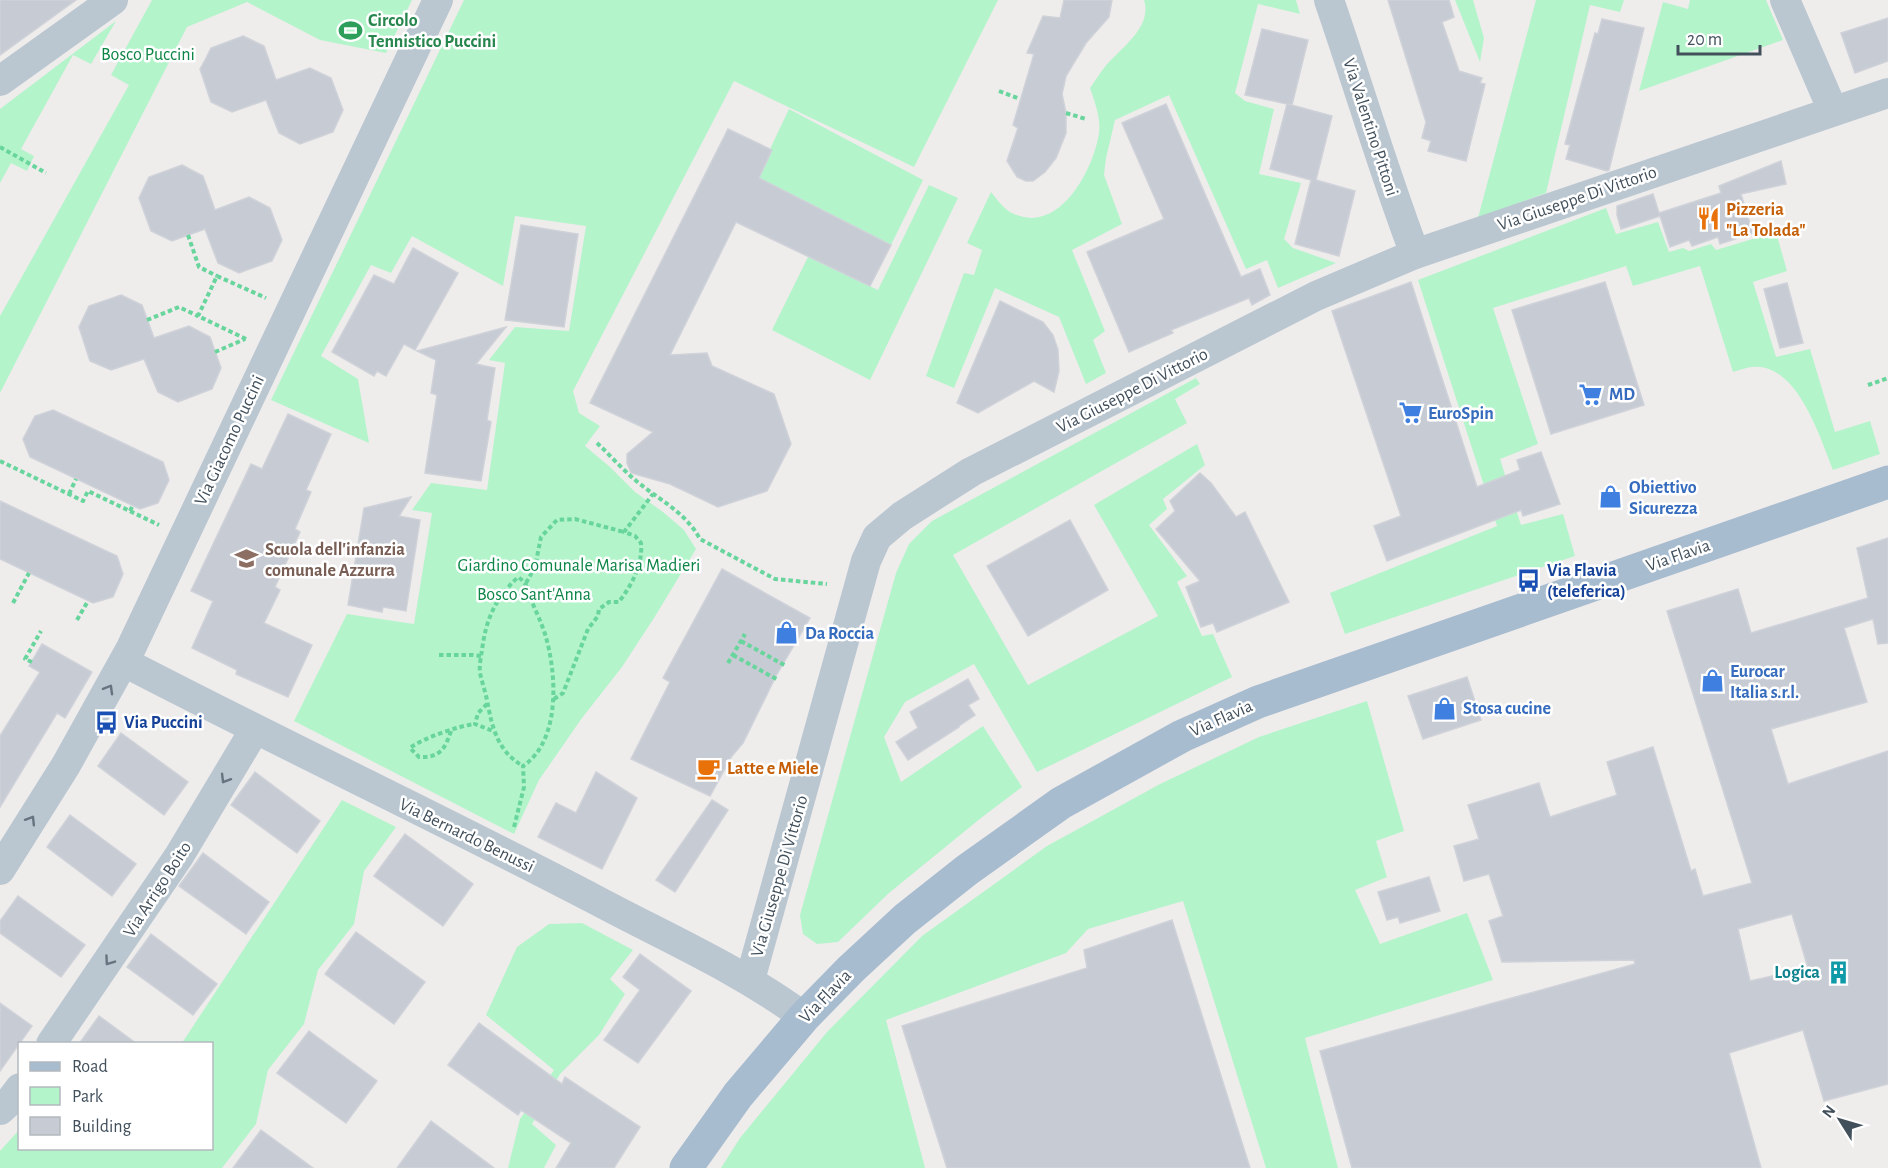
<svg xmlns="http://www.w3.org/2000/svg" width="1888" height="1168" font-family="'Alegreya Sans',sans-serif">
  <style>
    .green { fill: #b4f4cb }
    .building { fill: #c7cbd3; stroke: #cfd2d9; stroke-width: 1.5; fill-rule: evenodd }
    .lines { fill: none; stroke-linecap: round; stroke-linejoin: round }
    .path { stroke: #68d59d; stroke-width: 4; stroke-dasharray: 4.5 3; stroke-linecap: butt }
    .minor { stroke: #bac7d1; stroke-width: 30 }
    .primary { stroke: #a8bccf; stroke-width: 33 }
    .oneway { stroke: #66747f }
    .labels { text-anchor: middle; stroke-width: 5; stroke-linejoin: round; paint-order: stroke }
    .leisure-label { font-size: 18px; font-weight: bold; fill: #27864d; stroke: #fff; text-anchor: start }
    .park-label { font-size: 18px; fill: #0c8546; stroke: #fff }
    .street-label { font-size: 18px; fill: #42505c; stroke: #fff }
    .food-label { font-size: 18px; font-weight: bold; fill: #c56008; stroke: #fff; text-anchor: start }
    .shop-label { font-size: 18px; font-weight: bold; fill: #366cbe; stroke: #fff; text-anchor: start }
    .education-label { font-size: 18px; font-weight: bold; fill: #785e54; stroke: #fff; text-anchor: start }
    .transit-label { font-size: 18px; font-weight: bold; fill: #164399; stroke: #fff; text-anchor: start }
    .culture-label { font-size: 18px; font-weight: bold; fill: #0d838f; stroke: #fff; text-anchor: end }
  </style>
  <rect width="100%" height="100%" fill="#efecec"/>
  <g class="green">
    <polygon points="152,0 412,0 386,53 320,40 247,2 187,27 0,393 0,316 129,85 111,75"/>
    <polygon points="464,0 998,0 914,167 734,81 573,391 579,413 600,426 585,446 610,467 635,492 663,512 684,530 696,549 654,618 622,667 582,718 539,780 514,834 294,721 347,614 414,624 432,513 412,510 431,483 487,490 505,363 489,360 515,327 569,331 586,226 515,216 503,286 412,236 391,273 371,265 321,356 358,379 369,443 271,400"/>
    <path d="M1144,0H1296L1300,14L1258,4L1235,93L1245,101L1274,109L1259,174L1301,183L1284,239L1293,248L1336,263L1278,288L1267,260L1246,269L1169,95L1115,120L1106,158L1104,175L1122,224L1072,250L1105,331L1093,340L1106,373L1086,384L1059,317L995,288L954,388L926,376L964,273L974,275L982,250L967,243L991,192C996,198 1003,208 1010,212C1057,238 1093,172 1099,133C1101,118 1095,103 1090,88C1095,81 1099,74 1104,68C1119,49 1153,28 1144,0Z"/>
    <polygon points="1455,0 1473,0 1484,38 1480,62"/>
    <polygon points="1536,0 1624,0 1620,12 1590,5 1546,193 1478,218"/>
    <polygon points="1690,0 1766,0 1783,40 1639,91 1663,2 1688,9"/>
    <polygon points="116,21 91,64 73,55 21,149 34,156 27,171 11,163 0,183 0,109"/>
    <polygon points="789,109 923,180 891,245 759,178 772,151 770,149"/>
    <polygon points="929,185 958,198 870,380 772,330 808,257 878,290"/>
    <path d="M1606,208L1616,234L1658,222L1669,252L1683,248L1689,251L1711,244L1716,250L1776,232L1787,271L1753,282L1776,357L1810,349L1835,432L1870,421L1880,454L1833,470C1820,438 1797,361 1751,367C1745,368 1739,370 1733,372L1700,266L1633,286L1626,266L1493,308L1538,444L1500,459L1521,525L1563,514L1575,556L1345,634L1330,593L1497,526L1418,280Z"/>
    <polygon points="1196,378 1200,384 1175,399 1187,423 953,555 1028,685 1158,616 1094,505 1197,444 1205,465 1163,499 1167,509 1149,525 1187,576 1177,582 1202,636 1213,634 1232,677 1037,772 974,664 905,702 884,737 901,782 983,726 1022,787 981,818 889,893 838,942 817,944 803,934 800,915 896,573 909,544 932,521"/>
    <polygon points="1367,701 1404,831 1376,841 1387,877 1355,890 1380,944 1467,913 1493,980 1305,1038 1338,1168 1266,1168 1183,901 1088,929 1066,953 886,1020 925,1168 721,1168 740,1138 827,1032 922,936 1047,846 1160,784 1259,737"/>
    <polygon points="342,800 396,827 364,871 354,924 318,970 304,1024 268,1070 256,1124 222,1168 0,1168 0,1151 19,1130 20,1148 212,1148 212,1044 182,1043"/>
    <polygon points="582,923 633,950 610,979 625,994 599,1035 560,1074 532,1124 556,1145 544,1168 508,1168 520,1119 554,1070 486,1015 517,947 549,924"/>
  </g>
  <g class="building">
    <polygon points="0,0 76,0 0,55"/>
    <polygon points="1064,0 1112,0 1109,17 1086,43 1066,76 1062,94 1066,113 1066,133 1056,158 1045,172 1033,181 1026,181 1017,177 1007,161 1018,128 1013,125 1034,54 1027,53 1043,16 1060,18"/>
    <polygon points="1388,0 1449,0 1454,17 1442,22 1459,71 1482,78 1480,83 1485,84 1466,161 1428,151 1431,141 1422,138 1426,122"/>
    <polygon points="1888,18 1888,61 1855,73 1841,33"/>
    <polygon points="1602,19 1644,28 1609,170 1607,171 1566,159 1570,145 1565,144 1595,33 1598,34"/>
    <polygon points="1262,29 1308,40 1292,105 1288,104 1332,116 1316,180 1355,191 1339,256 1295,244 1311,180 1270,169 1287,104 1245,95"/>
    <polygon points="243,36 264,46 276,80 310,68 331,78 343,110 333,132 300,144 279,133 266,100 232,112 211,102 200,69 205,60 211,48"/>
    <polygon points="1166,104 1241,277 1260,269 1270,295 1252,305 1249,298 1171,330 1173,333 1129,352 1087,252 1164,219 1122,123"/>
    <polygon points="728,129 772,150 759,178 891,245 870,286 736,222 670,355 707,353 712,366 774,394 791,444 767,491 718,507 670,484 631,473 627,463 627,454 653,432 590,403"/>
    <polygon points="1781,161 1786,184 1741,194 1753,233 1720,244 1718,237 1692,246 1689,240 1670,247 1660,216 1621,229 1617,215 1617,206 1653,194 1659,213 1721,193 1719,186"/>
    <polygon points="182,165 203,176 215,210 249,197 270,208 282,240 272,261 239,273 218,263 205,229 172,241 151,231 139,198 149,177"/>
    <polygon points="521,225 578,234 564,327 505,320"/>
    <polygon points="413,248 458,273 415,350 404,344 386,376 377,371 374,376 332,352 374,275 394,284"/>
    <polygon points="1411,282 1477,487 1520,470 1517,460 1541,452 1560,504 1523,516 1521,510 1387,561 1374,526 1401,516 1332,311"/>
    <polygon points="1605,282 1644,405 1551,434 1512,310"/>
    <polygon points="1787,283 1803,343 1780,348 1764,289"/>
    <polygon points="121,295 142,305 154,338 189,326 210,337 221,368 212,389 178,402 158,392 144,359 111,370 90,361 79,327 89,306"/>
    <polygon points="1000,301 1043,322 1053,335 1058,350 1059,371 1054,392 1034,381 978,413 957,403"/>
    <polygon points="506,327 476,364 495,368 487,420 491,422 481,481 425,473 437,395 431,393 436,360 417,351"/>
    <polygon points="53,410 163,462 169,480 158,503 140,509 30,457 23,439 35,416"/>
    <polygon points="288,414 331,434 306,490 311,492 295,529 300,532 275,587 280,590 264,623 312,645 288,697 236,674 237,670 192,648 213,601 191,591 251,464 262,469"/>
    <polygon points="1200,473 1211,483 1236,517 1245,512 1289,602 1217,632 1213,623 1201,627 1186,587 1200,581 1156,529 1175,511 1170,501"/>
    <polygon points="411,497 399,516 420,520 406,611 383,607 382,612 348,605 364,508"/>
    <polygon points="0,501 117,556 123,574 113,597 93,603 0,559"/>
    <polygon points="1070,520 1108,590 1028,636 987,566"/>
    <path d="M1888,538V643L1878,644L1873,619L1844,628L1867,702L1771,729L1788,784L1888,751V1084L1824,1101L1803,1030L1729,1053L1761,1168H1352L1320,1051L1635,964L1634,960L1502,962L1489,921L1503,916L1489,874L1464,881L1454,846L1479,839L1468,805L1539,783L1550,817L1617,795L1607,762L1653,747L1691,871L1695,869L1703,896L1752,883L1667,611L1738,589L1751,633L1868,598L1857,548ZM1792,914L1808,968L1750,981L1738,929Z"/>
    <polygon points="722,569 810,618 777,674 743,743 732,756 710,796 631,759 670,682 663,678"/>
    <polygon points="42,644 92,672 65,718 57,713 0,807 0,736 40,672 29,666"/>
    <polygon points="1467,677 1481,720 1423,739 1408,696"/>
    <polygon points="968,679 979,699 968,705 975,715 959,726 959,727 908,760 896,742 918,728 910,712"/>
    <polygon points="121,733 188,782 164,815 98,766"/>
    <polygon points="255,772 320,821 297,853 231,805"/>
    <polygon points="596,772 637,798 602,869 538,837 556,803 576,813"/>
    <polygon points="712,800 728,810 675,892 656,880"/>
    <polygon points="70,815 136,864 112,896 47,847"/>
    <polygon points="405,834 473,884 443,926 374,876"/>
    <polygon points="203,853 269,902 246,934 179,886"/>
    <polygon points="1429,877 1440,911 1400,923 1398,917 1387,920 1378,892"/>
    <polygon points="18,896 85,945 61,977 0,933 0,921"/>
    <polygon points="1172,920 1250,1168 947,1168 902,1026 1087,968 1084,950"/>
    <polygon points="356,932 425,982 394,1024 325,974"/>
    <polygon points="151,934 217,984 193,1015 127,967"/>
    <polygon points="640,954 691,991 638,1063 604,1040 640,990 623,977"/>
    <polygon points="0,1003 32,1026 0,1071"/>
    <polygon points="99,1016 137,1044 79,1044"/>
    <polygon points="479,1023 562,1084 565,1077 640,1127 614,1168 556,1168 571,1143 521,1110 518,1115 448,1065"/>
    <polygon points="309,1031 377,1081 346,1123 277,1073"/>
    <polygon points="431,1121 494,1168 397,1168"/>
    <polygon points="261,1130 313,1168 233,1168"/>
  </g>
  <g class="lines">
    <g class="path">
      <polyline points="999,91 1020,99"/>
      <polyline points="1066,113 1086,119"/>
      <polyline points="0,147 46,173"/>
      <polyline points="188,235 199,267 217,276"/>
      <polyline points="147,320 179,307 198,316"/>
      <polyline points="246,339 198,316 217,276 266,298"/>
      <polyline points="215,352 245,339"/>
      <polyline points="1868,385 1888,378"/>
      <path d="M597,443C609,454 621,468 634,479C657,499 685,511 700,539L775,579L827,584"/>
      <polyline points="0,461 83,501 88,491 159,525"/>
      <polyline points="69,494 76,479"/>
      <polyline points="130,511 133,505"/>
      <polyline points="526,583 535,567 541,537 557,520 575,519 624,532"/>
      <polyline points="13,603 29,573"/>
      <polyline points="77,620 88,601"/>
      <polyline points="741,641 786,666"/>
      <polyline points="439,655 473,655 481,656"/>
      <polyline points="733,655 778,680"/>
      <polyline points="32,662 25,659 41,631"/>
      <polyline points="728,663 745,634"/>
      <path d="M554,699L563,693L588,629L598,616L599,609L609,602H619C632,584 643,565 641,543L635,536L624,532L653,494"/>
      <polyline points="487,704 478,713 475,724 493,731"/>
      <path d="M451,731C445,749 440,758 419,757L410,748C423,738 458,726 475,724"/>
      <path d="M514,827L524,787L523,766C561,741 557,673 545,634C541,622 536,611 531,600C527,589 528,584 518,577C495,599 486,619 482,650C481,657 479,666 480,673C482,682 485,691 487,700C492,727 497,751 523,766"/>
    </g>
    <g class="minor">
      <path d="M1329,0C1358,84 1383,170 1415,254"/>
      <polyline points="1785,0 1833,111"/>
      <polyline points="0,81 113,0"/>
      <path d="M124,662C280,743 439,818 594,899C665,937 739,969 804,1017"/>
      <polyline points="0,870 66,765 131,648 438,0"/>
      <polyline points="750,980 866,561 877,537 902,516 971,472 1316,296 1415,254 1888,93"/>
      <polyline points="51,1044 179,856 255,729"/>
      <polyline points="0,1110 10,1101 20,1088"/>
    </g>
    <polyline class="primary" points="686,1168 738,1095 804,1017 851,969 905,919 967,870 1061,803 1182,736 1258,702 1888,482"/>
  </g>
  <defs><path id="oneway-chevron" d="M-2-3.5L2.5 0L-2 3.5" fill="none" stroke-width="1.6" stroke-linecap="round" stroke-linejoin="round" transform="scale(1.5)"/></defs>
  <g class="oneway">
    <use href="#oneway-chevron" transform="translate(109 689) rotate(-60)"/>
    <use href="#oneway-chevron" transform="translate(225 779) rotate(121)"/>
    <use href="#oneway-chevron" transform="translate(31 820) rotate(-58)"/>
    <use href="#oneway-chevron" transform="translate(109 961) rotate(125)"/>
  </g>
  <defs>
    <symbol id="stadium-bare" viewBox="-9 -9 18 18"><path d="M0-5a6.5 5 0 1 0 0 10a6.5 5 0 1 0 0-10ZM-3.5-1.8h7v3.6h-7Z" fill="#2e9e5b" stroke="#fff" stroke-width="2.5" paint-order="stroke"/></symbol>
    <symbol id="restaurant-bare" viewBox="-9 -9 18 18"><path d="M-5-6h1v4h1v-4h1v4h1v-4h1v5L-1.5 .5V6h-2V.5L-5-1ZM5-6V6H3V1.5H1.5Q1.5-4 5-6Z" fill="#e8710a" stroke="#fff" stroke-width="2.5" paint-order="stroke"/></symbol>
    <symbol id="supermarket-bare" viewBox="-9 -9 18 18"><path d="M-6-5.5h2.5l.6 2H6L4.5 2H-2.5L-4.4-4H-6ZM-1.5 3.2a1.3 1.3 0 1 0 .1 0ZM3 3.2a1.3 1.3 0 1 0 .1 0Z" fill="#3f7fe0" stroke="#fff" stroke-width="2.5" paint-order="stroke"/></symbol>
    <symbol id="shop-bare" viewBox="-9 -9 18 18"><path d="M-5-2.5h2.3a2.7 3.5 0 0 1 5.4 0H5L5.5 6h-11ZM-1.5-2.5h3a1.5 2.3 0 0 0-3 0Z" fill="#3f7fe0" stroke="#fff" stroke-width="2.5" paint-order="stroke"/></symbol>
    <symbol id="school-bare" viewBox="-9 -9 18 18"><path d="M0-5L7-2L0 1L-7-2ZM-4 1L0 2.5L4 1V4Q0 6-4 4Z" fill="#8d6e63" stroke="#fff" stroke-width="2.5" paint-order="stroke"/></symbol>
    <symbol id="bus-bare" viewBox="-9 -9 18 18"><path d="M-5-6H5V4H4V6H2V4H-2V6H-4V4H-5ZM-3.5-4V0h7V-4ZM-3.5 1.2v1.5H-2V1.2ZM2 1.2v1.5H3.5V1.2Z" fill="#1a4fb4" stroke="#fff" stroke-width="2.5" paint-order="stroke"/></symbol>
    <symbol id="cafe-bare" viewBox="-9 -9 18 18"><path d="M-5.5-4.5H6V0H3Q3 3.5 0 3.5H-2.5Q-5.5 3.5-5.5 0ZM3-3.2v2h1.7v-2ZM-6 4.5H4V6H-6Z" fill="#e8710a" stroke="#fff" stroke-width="2.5" paint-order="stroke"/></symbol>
    <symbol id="building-bare" viewBox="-9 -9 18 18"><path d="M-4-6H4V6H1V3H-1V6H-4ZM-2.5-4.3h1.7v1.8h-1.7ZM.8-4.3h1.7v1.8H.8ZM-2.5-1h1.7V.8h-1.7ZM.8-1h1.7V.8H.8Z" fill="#0f9aa8" stroke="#fff" stroke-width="2.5" paint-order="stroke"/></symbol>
  </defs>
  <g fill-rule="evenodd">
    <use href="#stadium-bare" x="334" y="14" width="33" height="33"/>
    <use href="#restaurant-bare" x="1692" y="202" width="33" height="33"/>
    <use href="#supermarket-bare" x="1574" y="378" width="33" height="33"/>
    <use href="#supermarket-bare" x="1394" y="396" width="33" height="33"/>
    <use href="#shop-bare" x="1594" y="480" width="33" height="33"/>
    <use href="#school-bare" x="230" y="542" width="33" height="33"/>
    <use href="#bus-bare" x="1512" y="564" width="33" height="33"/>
    <use href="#shop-bare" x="770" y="616" width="33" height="33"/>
    <use href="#shop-bare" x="1696" y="664" width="33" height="33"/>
    <use href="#shop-bare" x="1428" y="692" width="33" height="33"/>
    <use href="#bus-bare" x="90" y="706" width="33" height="33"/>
    <use href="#cafe-bare" x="692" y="752" width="33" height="33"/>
    <use href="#building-bare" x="1822" y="956" width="33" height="33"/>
  </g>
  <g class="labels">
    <g class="leisure-label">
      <text x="368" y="26">Circolo<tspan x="368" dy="21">Tennistico Puccini</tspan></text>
    </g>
    <g class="park-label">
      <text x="148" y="60">Bosco Puccini</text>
      <text x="579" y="571">Giardino Comunale Marisa Madieri</text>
      <text x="534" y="600">Bosco Sant'Anna</text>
    </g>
    <g class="street-label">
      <text transform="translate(1371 127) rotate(72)" y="6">Via Valentino Pittoni</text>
      <text transform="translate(1577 198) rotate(-19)" y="6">Via Giuseppe Di Vittorio</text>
      <text transform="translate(1132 390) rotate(-27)" y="6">Via Giuseppe Di Vittorio</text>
      <text transform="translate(229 440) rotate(-65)" y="6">Via Giacomo Puccini</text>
      <text transform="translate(1678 555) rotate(-19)" y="6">Via Flavia</text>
      <text transform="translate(1221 718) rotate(-24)" y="6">Via Flavia</text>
      <text transform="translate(467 835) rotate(26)" y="6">Via Bernardo Benussi</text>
      <text transform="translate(779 876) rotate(-74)" y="6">Via Giuseppe Di Vittorio</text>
      <text transform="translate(157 889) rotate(-57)" y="6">Via Arrigo Boito</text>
      <text transform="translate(825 996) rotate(-46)" y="6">Via Flavia</text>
    </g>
    <g class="food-label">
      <text x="1726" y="215">Pizzeria<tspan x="1726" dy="21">"La Tolada"</tspan></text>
      <text x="727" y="774">Latte e Miele</text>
    </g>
    <g class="shop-label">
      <text x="1609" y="400">MD</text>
      <text x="1428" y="419">EuroSpin</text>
      <text x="1629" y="493">Obiettivo<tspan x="1629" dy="21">Sicurezza</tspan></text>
      <text x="805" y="639">Da Roccia</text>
      <text x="1730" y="677">Eurocar<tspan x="1730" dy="21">Italia s.r.l.</tspan></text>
      <text x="1463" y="714">Stosa cucine</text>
    </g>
    <g class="education-label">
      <text x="265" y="555">Scuola dell'infanzia<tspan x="265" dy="21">comunale Azzurra</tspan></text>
    </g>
    <g class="transit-label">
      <text x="1547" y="576">Via Flavia<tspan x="1547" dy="21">(teleferica)</tspan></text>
      <text x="124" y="728">Via Puccini</text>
    </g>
    <g class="culture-label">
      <text x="1820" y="978">Logica</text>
    </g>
  </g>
  <rect x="18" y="1042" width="195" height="108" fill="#ffffff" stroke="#b3b9be" stroke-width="1.5"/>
  <rect x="30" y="1062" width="30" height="9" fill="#a8bccf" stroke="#b3b9be" stroke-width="1.5"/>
  <text x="72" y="1072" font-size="18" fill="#42505c">Road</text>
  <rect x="30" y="1087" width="30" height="18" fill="#b4f4cb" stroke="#b3b9be" stroke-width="1.5"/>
  <text x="72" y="1102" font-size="18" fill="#42505c">Park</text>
  <rect x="30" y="1117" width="30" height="18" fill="#c7cbd3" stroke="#b3b9be" stroke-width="1.5"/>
  <text x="72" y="1132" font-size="18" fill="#42505c">Building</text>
  <g transform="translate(1840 1120) rotate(307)" stroke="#ffffff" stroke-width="4.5" paint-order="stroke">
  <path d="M0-4.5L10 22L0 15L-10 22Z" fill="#42505c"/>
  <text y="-9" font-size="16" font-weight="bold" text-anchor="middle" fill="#42505c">N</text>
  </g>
  <path d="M1678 45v9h82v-9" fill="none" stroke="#42505c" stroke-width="3"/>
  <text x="1687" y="45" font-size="18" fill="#42505c" stroke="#ffffff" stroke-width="4.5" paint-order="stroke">20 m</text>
</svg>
